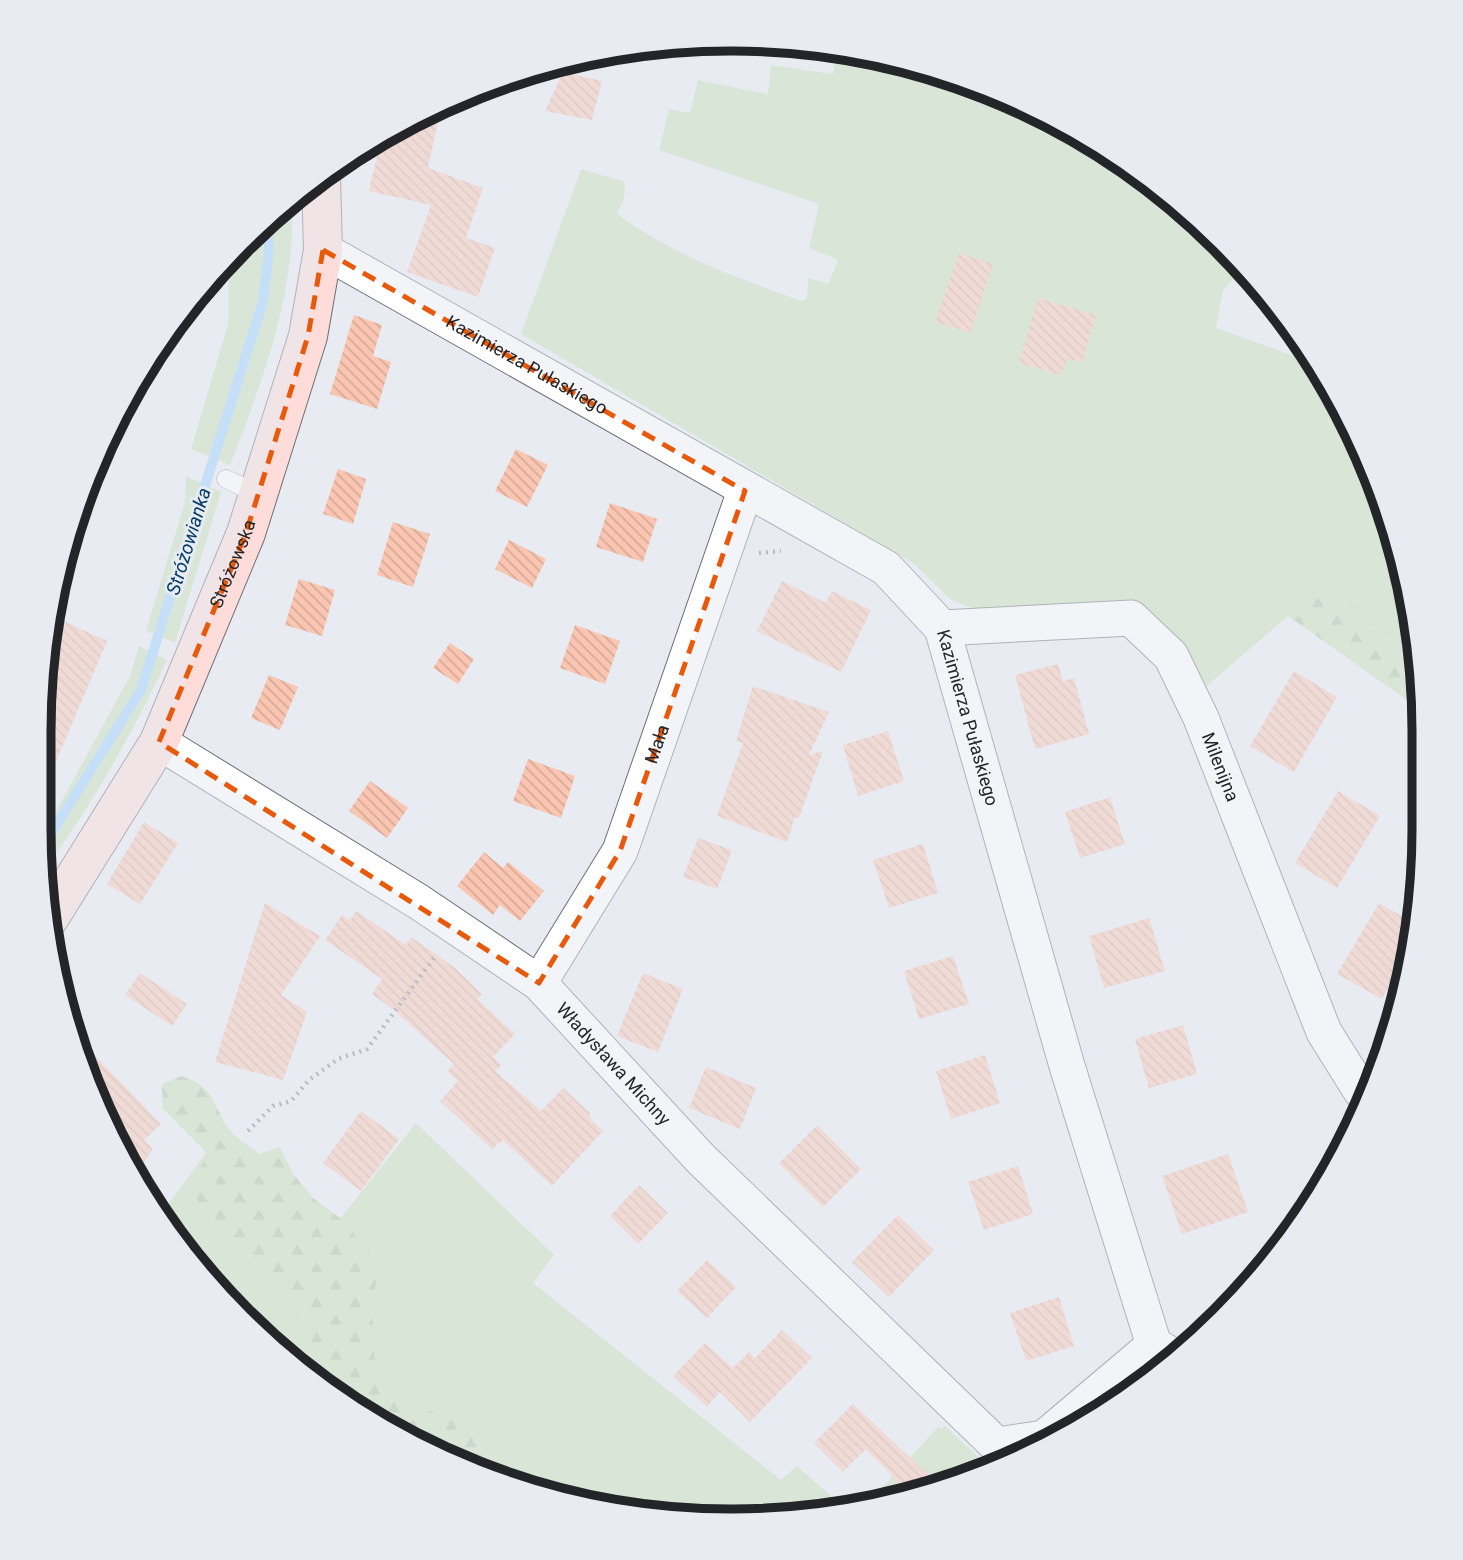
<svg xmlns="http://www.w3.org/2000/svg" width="1463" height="1560" font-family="Roboto,sans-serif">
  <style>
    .green { fill: #c8e1b5 }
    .forest { fill: url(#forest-firs) }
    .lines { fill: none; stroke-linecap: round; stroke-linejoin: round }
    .stream { stroke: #9dd1fe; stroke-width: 10 }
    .building { fill: url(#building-back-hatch) }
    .lane-casing { stroke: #6d6f75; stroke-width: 19 }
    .street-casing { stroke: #6d6f75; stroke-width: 37 }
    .secondary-casing { stroke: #6d6f75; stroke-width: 40 }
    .path { stroke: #828489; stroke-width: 4.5; stroke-dasharray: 2 5; stroke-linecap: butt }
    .lane { stroke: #fff; stroke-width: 18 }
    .street { stroke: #fff; stroke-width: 35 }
    .secondary { stroke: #fddcda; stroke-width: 38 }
    .marked { fill: none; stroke: #e8590c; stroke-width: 5; stroke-dasharray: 14 9; stroke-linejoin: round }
    .labels { text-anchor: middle; stroke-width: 6; stroke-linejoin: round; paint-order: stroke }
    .street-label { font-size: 18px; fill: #242528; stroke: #e8ebf2 }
    .water-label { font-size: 19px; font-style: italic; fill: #003e67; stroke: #e8ebf2 }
    .rim { fill: none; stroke: #242528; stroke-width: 9 }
  </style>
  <defs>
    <pattern id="forest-firs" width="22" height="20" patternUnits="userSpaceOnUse" patternTransform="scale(1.75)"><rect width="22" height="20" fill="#c8e1b5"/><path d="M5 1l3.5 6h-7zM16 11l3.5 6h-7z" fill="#acc19c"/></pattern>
    <pattern id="building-back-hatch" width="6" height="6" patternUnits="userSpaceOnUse" patternTransform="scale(1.75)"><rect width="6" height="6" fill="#fac6b1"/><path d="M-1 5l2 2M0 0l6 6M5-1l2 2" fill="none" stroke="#d6aa98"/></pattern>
  </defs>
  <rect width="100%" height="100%" fill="#e8ebf2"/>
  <g class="green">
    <path d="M837,50L910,62L1038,110L1153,181L1235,259L1233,279L1223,290L1216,328L1297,357L1313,359C1340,397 1372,463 1387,508C1397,535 1428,660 1418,681L1394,667L1388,639L1310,597L1203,689L1149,623L972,619V608L951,600L913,563L521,334L581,169L625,182L624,199L617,214C675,256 736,278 802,301L807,298L808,278L828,284L838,260L809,248L819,204L659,150L669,109L690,113L698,80L768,94L771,65L833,74Z"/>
    <path d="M292,198C296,293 264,378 230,465L191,449L228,324L229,260L275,210Z"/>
    <polygon points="186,476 221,492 175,643 146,631 185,502"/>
    <path d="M139,646L167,660C133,732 95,800 48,865L45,812L54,815L130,676Z"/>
    <polygon points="416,1123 554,1255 533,1283 781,1480 797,1466 847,1510 822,1516 687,1520 552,1498 485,1473 486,1454 465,1416 423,1410 375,1363 372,1304 379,1267 340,1219"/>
    <polygon points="206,1153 193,1194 221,1227 248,1251 258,1272 286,1287 301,1313 308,1350 330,1387 275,1350 181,1250 160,1215"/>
    <polygon points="939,1426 941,1429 945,1426 990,1468 955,1485 865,1506"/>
  </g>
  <g class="forest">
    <polygon points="1310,597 1353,606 1388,639 1394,667 1417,681 1420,678 1421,710 1288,616"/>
    <path d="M181,1076C214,1086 212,1103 228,1128C235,1138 250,1146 259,1154L280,1147L293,1174L313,1198L345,1222L379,1267L372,1304L375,1363L423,1410L465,1416L486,1454L485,1473L425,1450L330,1387L308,1350L301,1313L286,1287L258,1272L248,1251L221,1227L192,1194L206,1152L163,1109L162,1084Z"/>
  </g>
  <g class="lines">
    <polyline class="stream" points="47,840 141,690 263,301 269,249 265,221"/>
  </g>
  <g class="building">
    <polygon points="563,72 602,81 592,120 545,111"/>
    <polygon points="441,106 428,168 483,188 466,238 495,248 478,297 407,272 431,205 369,191 382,134"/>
    <polygon points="959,253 993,264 971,333 935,322"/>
    <polygon points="1038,298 1096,315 1082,363 1067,358 1061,375 1019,363"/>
    <polygon points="354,315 382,325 373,356 391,362 377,409 330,394"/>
    <polygon points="516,449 548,465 527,507 495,491"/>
    <polygon points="338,469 366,479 353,524 323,514"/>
    <polygon points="610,503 657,519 643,562 596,547"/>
    <polygon points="393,522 430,534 413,587 377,575"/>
    <polygon points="509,540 546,559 532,588 495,569"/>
    <polygon points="299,579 335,590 322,636 285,625"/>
    <polygon points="782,581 826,603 832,591 871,610 841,672 757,631"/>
    <polygon points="57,618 107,641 44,790 40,685 47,641"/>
    <polygon points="575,625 620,641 605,684 560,668"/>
    <polygon points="450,643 474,659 458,684 433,668"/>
    <polygon points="1058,664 1063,681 1074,678 1089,734 1035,749 1015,675"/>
    <polygon points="1294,671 1337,697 1294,772 1250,746"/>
    <polygon points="269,675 298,687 280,730 251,718"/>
    <polygon points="753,686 829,712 809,755 823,751 799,818 795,817 787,842 717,816 743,743 736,741"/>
    <polygon points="888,731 904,781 858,796 843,745"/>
    <polygon points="528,759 575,776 561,818 513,801"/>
    <polygon points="370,781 408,808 387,838 349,811"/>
    <polygon points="1338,791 1380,816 1337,888 1295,863"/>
    <polygon points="1110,797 1125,844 1080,858 1065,812"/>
    <polygon points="144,822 178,843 140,904 107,884"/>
    <polygon points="698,838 732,850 717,889 683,877"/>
    <polygon points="923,844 938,893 889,908 873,860"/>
    <polygon points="484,852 503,868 508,862 544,891 520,921 500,905 493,915 457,886"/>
    <polygon points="265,903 320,936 281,995 307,1012 283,1080 215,1062"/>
    <polygon points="1379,903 1415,924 1413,944 1382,999 1337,974"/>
    <polygon points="356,911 406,945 411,937 455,968 482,994 477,999 515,1034 493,1057 501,1065 495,1071 541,1111 563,1088 590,1113 590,1118 603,1131 552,1186 503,1140 492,1149 440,1101 458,1081 447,1071 454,1064 395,1011 372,994 382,979 325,940 342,915 350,920"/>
    <polygon points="1149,918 1165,971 1104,988 1089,936"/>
    <polygon points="953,956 969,1004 919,1019 904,971"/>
    <polygon points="140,973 187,1004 172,1026 125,995"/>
    <polygon points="643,973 683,989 658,1052 617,1036"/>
    <polygon points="1183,1025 1197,1074 1149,1088 1135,1039"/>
    <polygon points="76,1036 161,1124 144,1140 153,1149 135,1175 110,1135"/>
    <polygon points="985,1055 1000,1103 951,1119 936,1071"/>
    <polygon points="706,1067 756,1088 740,1129 689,1108"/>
    <polygon points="361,1111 399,1139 361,1191 323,1163"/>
    <polygon points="817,1125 861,1169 823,1207 779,1163"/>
    <polygon points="1228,1154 1248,1212 1182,1234 1162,1176"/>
    <polygon points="1018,1166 1033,1214 984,1230 968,1182"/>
    <polygon points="639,1185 668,1213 638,1244 610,1216"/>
    <polygon points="898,1215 934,1250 889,1297 852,1262"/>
    <polygon points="707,1260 736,1287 707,1318 677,1291"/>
    <polygon points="1059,1297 1074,1346 1026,1361 1010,1313"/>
    <polygon points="782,1330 812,1358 750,1422 720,1392 707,1407 673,1376 705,1343 733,1368 749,1352 755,1358"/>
    <polygon points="853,1404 934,1480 921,1492 911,1495 866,1449 843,1472 814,1443"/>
  </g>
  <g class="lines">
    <defs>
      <polyline id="lane" points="226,479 258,494"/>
      <g id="street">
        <path id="s1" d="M323,250L886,568L942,628L1067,1066L1154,1345L1173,1356"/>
        <path id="s2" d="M942,628L1131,618L1171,656L1201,718L1324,1032L1361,1091L1369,1098"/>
        <path id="s3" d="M159,742L419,902L539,983L700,1158L1011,1459"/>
        <path id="s4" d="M539,983L620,851L745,491"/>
        <polyline points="998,1445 1044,1438 1154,1345"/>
      </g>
      <g id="secondary">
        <path id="s5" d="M50,917L159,742L246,533L308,336L323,250L321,177"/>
      </g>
    </defs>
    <use href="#lane" class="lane-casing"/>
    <use href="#street" class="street-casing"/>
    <use href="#secondary" class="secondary-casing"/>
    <g class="path">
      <polyline points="759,553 781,551"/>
      <polyline points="248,1131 273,1106 291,1101 309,1080 338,1059 367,1049 437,954"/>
    </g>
    <use href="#lane" class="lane"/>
    <use href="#street" class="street"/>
    <use href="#secondary" class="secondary"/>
  </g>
  <path d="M0 0H1463V1560H0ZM323,250L745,491L620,851L539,983L159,742L246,533L308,336Z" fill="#e8ebf2" fill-opacity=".55" fill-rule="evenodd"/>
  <path class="marked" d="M323,250L745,491L620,851L539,983L159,742L246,533L308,336Z"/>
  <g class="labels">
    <g class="street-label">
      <text dy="6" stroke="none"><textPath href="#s1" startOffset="234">Kazimierza Pułaskiego</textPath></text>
      <text dy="6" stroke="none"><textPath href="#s5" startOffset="399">Stróżowska</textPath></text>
      <text dy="6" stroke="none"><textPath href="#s1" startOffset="822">Kazimierza Pułaskiego</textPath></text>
      <text dy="6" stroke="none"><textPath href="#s4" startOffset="268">Mała</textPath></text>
      <text dy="6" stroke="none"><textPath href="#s2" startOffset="366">Milenijna</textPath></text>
      <text dy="6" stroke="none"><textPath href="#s3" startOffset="560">Władysława Michny</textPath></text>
    </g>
    <g class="water-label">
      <text transform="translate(188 541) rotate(-73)" y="7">Stróżowianka</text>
    </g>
  </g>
  <path d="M0 0H1463V1560H0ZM731 51H732A680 680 0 0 1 1412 731V829A680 680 0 0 1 732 1509H731A680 680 0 0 1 51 829V731A680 680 0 0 1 731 51Z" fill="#e8ebf2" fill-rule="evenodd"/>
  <path class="rim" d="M731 51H732A680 680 0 0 1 1412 731V829A680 680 0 0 1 732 1509H731A680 680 0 0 1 51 829V731A680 680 0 0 1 731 51Z"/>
</svg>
